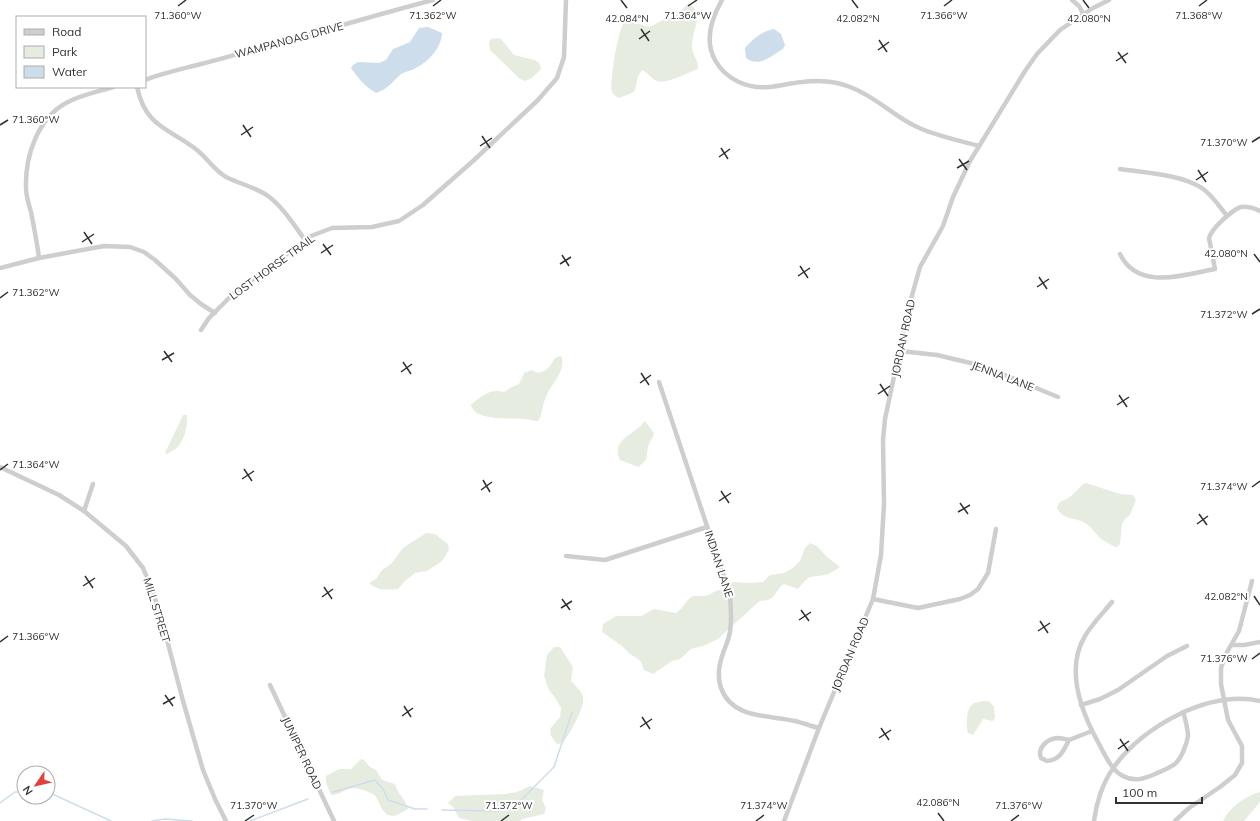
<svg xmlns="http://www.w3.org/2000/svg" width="1260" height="821" font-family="Mulish,sans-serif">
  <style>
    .green { fill: #e6ede0 }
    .water { fill: #ceddec }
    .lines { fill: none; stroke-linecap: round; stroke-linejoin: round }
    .stream { stroke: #ceddec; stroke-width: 1.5 }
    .street { stroke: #cecece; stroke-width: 4.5 }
    .ticks { fill: none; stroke: #313131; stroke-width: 1.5 }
    .labels { text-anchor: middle; stroke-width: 4; stroke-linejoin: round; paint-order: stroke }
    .street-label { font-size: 11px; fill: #313131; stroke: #fff }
    .ticks-label { font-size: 10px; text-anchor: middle; fill: #313131; stroke: #fff; stroke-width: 4; stroke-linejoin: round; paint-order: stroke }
  </style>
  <rect width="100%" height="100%" fill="#fff"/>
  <g class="green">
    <path d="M688,4C694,6 697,11 698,17C696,26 692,37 692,47C692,54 699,61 698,69C689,72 665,85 657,81C651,79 649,73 642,70L638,76L635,90L632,93L619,98C616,96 614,95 612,92C609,83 618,32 623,24C625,22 625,22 628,20L648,27L652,26L668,17H674Z"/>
    <polygon points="498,38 501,39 514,55 535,60 540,64 541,69 532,78 525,81 520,79 490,50 489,42 491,39"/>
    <path d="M560,356L562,357C565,374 551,383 546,397C542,405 543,413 538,421C533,421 528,419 523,419C510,418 472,421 471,404C483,396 489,388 504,392L512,387L519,384L524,373L532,370L538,373C548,371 550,366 555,358Z"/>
    <path d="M183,415H187C188,424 185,437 180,444C177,449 172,451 167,454L165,453Z"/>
    <path d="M645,421L654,433C653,438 652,438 650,442C644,453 652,458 638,467L620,460C612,443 627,437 638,428C641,426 642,424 645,421Z"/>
    <path d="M1086,483L1120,494L1133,495L1136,500L1130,515L1125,519L1122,524L1120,544L1117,547H1115C1110,544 1103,541 1099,537C1095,533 1092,528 1088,525C1077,516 1064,522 1057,508C1060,498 1065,502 1071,496C1076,492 1079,488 1083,484Z"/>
    <path d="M426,533L435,534L448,544L449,550L442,561L427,571L415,573L406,580L398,589C387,590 378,591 369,583L376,579L382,570L391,564L403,548Z"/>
    <path d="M810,543L817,546L827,557L840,567C835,570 830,574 825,575C808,578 810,574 798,589L784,584L781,586L773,597L768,600L760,601L753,607L718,639L703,646L691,649L680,659L672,661L653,674L644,670L641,662L638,659L630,654L622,646L602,632L603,624L616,616H641L654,609L676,613C682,609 684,604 689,599C693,594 699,597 704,596C713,595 712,589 725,590L733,582L750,583L763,582L770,575L784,573L793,568L800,561L805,548Z"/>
    <path d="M554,647H560L573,667L571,681C575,685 581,691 583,696C586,707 569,734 563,743L557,744L551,736L550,729L560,717L561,708L556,699L549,690L544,676L547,655Z"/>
    <path d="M983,701H989L994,707L995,718L993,721L983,719L973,735L968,733C966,726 966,708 973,704C975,702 980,702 983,701Z"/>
    <path d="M361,759L364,760L370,767L376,770L382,780L395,784C398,794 406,800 408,809L395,816L387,815L382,809L375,795C368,792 357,786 349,789C342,791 340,795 331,795L326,783V776L339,769H351Z"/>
    <polygon points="530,786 544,790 542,800 546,808 544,814 522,819 520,821 472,821 459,818 454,808 448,803 455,796 505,794 517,792"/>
    <path d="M1260,792V802L1244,821H1223C1229,807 1246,796 1260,792Z"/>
  </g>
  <g class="water">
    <path d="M428,27L442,33C441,50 427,63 412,70C409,71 404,72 401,74C393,81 387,90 376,93C365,87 358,78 351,68L353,65L358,62L379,63L386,60L393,49L410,42L419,28Z"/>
    <path d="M774,29L781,34L785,45L783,49C771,56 759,68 746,58L745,48C753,39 762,31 774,29Z"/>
  </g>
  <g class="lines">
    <g class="stream">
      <polyline points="48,792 111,821"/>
      <polyline points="333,792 375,780 383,789 388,800 415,809 427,809"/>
      <polyline points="0,803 15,792 24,792"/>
      <polyline points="442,810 497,811 513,808 554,767 572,712"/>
      <polyline points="152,821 165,819 192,821"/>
      <polyline points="250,821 308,799"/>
    </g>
    <g class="street">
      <path d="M722,0C711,19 704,40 715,60C726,80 748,89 769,87C780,86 791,83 802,82C817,80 836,81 850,87C875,96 892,115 915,126C935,136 958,140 979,146"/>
      <polyline points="1072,0 1079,6 1084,15"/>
      <path d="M145,80C163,73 182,69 201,64C224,58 248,51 272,45C326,30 379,14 433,0"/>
      <path d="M137,87C146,128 169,128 197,150C208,159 214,170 226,177C240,184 255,187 268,196C283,207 294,225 305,240"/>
      <path d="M1120,169C1146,173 1179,174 1202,188C1212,195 1220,207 1227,216"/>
      <path d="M1120,254C1138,291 1183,275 1215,269L1209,238C1212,228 1232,210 1241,207C1248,206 1254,208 1260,211"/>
      <path d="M39,258C37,242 34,227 31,212C29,205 26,196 26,188C25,157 37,119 66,103C80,95 97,92 113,87"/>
      <polyline points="0,268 39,258 104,246 130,247 144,252 155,260 176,279 190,295 201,304 215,313"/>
      <polyline points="201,330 209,318 233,294 311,236 332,228 372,227 399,221 423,205 473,161 538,100 557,78 564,57 566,0"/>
      <polyline points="900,351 937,355 983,366 1058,397"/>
      <path d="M659,382L730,595C731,607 732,619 730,632C728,643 722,653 720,664C718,673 718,679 721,688C732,719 769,715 795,721C803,723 811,726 819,728"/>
      <polyline points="0,467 59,495 84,511 126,546 143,568 151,587 160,613 183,701 203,770 215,799 226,821"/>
      <polyline points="84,511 93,484"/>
      <polyline points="566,556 605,560 707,527"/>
      <polyline points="873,599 918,608 960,599 970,595 978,589 988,573 996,529"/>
      <path d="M1112,602C1103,613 1092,624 1085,636C1065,669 1081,711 1098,742C1104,753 1111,770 1123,776C1134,782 1144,779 1155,774C1161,771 1171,768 1176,763C1182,757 1187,743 1188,736C1188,731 1185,717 1183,712"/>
      <polyline points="1232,645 1244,645 1260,642"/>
      <polyline points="270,685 334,821"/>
      <polyline points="1081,705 1100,699 1118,690 1167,656 1187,646"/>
      <path d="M1069,740C1065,739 1061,738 1057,738C1047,739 1037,748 1041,758L1047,761C1060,760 1064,750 1069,740L1092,731"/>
      <polyline points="784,821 819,728 873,599 881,555 884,504 883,440 885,419 909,306 920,267 943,226 953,197 970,161 1025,71 1037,54 1060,30 1093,8 1109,0"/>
      <path d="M1094,821C1096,803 1103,782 1114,767C1143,726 1209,690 1260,701"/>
      <polyline points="1175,821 1189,808 1220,787 1235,775 1242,763 1242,746 1228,720 1221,684 1221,668 1226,654 1239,631 1252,581"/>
    </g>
  </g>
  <path class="ticks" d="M621,0L627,8M852,0L858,8M1083,0L1089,8M178,6L186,0M433,6L441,0M688,6L697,0M944,6L952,0M1199,6L1207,0M641,29L649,41M639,39L650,31M879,40L887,52M878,50L889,42M1118,52L1126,63M1116,61L1128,53M0,125L8,120M243,125L251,137M241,135L253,127M482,136L490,148M1252,142L1260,137M480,146L492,138M721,148L728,159M719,157L730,149M959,159L967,170M957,168L969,161M1198,170L1206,182M1196,180L1208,172M84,232L92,244M82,242L94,234M323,244L331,255M321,253L333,245M1254,254L1260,262M562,255L569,266M560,264L571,257M800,266L808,278M798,276L810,268M1039,277L1047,289M1037,287L1049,279M0,298L8,292M1252,314L1260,309M164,351L172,362M162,360L174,353M403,362L411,374M401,372L412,364M641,373L649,385M640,383L651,375M880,384L888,396M878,394L890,386M1119,395L1127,407M1117,405L1129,397M244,469L252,481M0,470L8,464M242,479L254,471M483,480L490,492M1252,487L1260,481M481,490L492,482M721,491L729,503M719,501L731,493M960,503L968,514M958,512L970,505M1199,514L1207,525M1197,524L1208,516M85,576L93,588M83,586L95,578M324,587L332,599M1254,596L1260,605M322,597L333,589M562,599L570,610M561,608L572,601M801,610L809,621M799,620L811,612M1040,621L1048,633M1038,631L1050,623M0,642L8,636M1252,659L1260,653M165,695L173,706M163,704L175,697M404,706L411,717M402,716L413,708M642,717L650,729M640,727L652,719M881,728L889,740M879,738L891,730M1120,739L1128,751M1118,749L1129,741M938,813L944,821M245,821L254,815M501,821L509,815M756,821L764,815M1011,821L1019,815"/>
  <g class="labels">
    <g class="street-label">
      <text transform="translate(289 40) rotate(-15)" y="4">WAMPANOAG DRIVE</text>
      <text transform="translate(272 267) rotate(-36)" y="4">LOST HORSE TRAIL</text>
      <text transform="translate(903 338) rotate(-78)" y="4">JORDAN ROAD</text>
      <text transform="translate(1003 376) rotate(21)" y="4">JENNA LANE</text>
      <text transform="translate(719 564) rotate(72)" y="4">INDIAN LANE</text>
      <text transform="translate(157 610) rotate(73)" y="4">MILL STREET</text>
      <text transform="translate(850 654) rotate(-67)" y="4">JORDAN ROAD</text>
      <text transform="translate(302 753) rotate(65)" y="4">JUNIPER ROAD</text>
    </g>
  </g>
  <g class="ticks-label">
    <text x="178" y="19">71.360°W</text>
    <text x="433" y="19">71.362°W</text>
    <text x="688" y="19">71.364°W</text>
    <text x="944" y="19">71.366°W</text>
    <text x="1199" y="19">71.368°W</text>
    <text x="1089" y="22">42.080°N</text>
    <text x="627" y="22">42.084°N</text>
    <text x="858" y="22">42.082°N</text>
    <text x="36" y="123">71.360°W</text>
    <text x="1224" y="146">71.370°W</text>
    <text x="1226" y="257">42.080°N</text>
    <text x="36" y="296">71.362°W</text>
    <text x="1224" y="318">71.372°W</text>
    <text x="36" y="468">71.364°W</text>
    <text x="1224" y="490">71.374°W</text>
    <text x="1226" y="600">42.082°N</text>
    <text x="36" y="640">71.366°W</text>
    <text x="1224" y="662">71.376°W</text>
    <text x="938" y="806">42.086°N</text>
    <text x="254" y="809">71.370°W</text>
    <text x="509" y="809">71.372°W</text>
    <text x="764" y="809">71.374°W</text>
    <text x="1019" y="809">71.376°W</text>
  </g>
  <rect x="16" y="16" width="130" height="72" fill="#ffffff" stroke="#adadad"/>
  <rect x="24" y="29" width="20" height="6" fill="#cecece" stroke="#adadad"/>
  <text x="52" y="36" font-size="12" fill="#313131">Road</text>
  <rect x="24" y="46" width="20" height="12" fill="#e6ede0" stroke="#adadad"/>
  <text x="52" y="56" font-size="12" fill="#313131">Park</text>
  <rect x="24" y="66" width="20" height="12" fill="#ceddec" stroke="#adadad"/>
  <text x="52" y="76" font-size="12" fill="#313131">Water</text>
  <g transform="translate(36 785) rotate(236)"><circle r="19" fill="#ffffff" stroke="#adadad"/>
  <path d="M0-3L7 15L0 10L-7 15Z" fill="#de413e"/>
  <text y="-6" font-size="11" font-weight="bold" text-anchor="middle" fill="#313131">N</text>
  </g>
  <path d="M1116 797v6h86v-6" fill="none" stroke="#313131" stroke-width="2"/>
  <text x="1122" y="797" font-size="12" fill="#313131" stroke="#ffffff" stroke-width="3" paint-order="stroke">100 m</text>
</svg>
